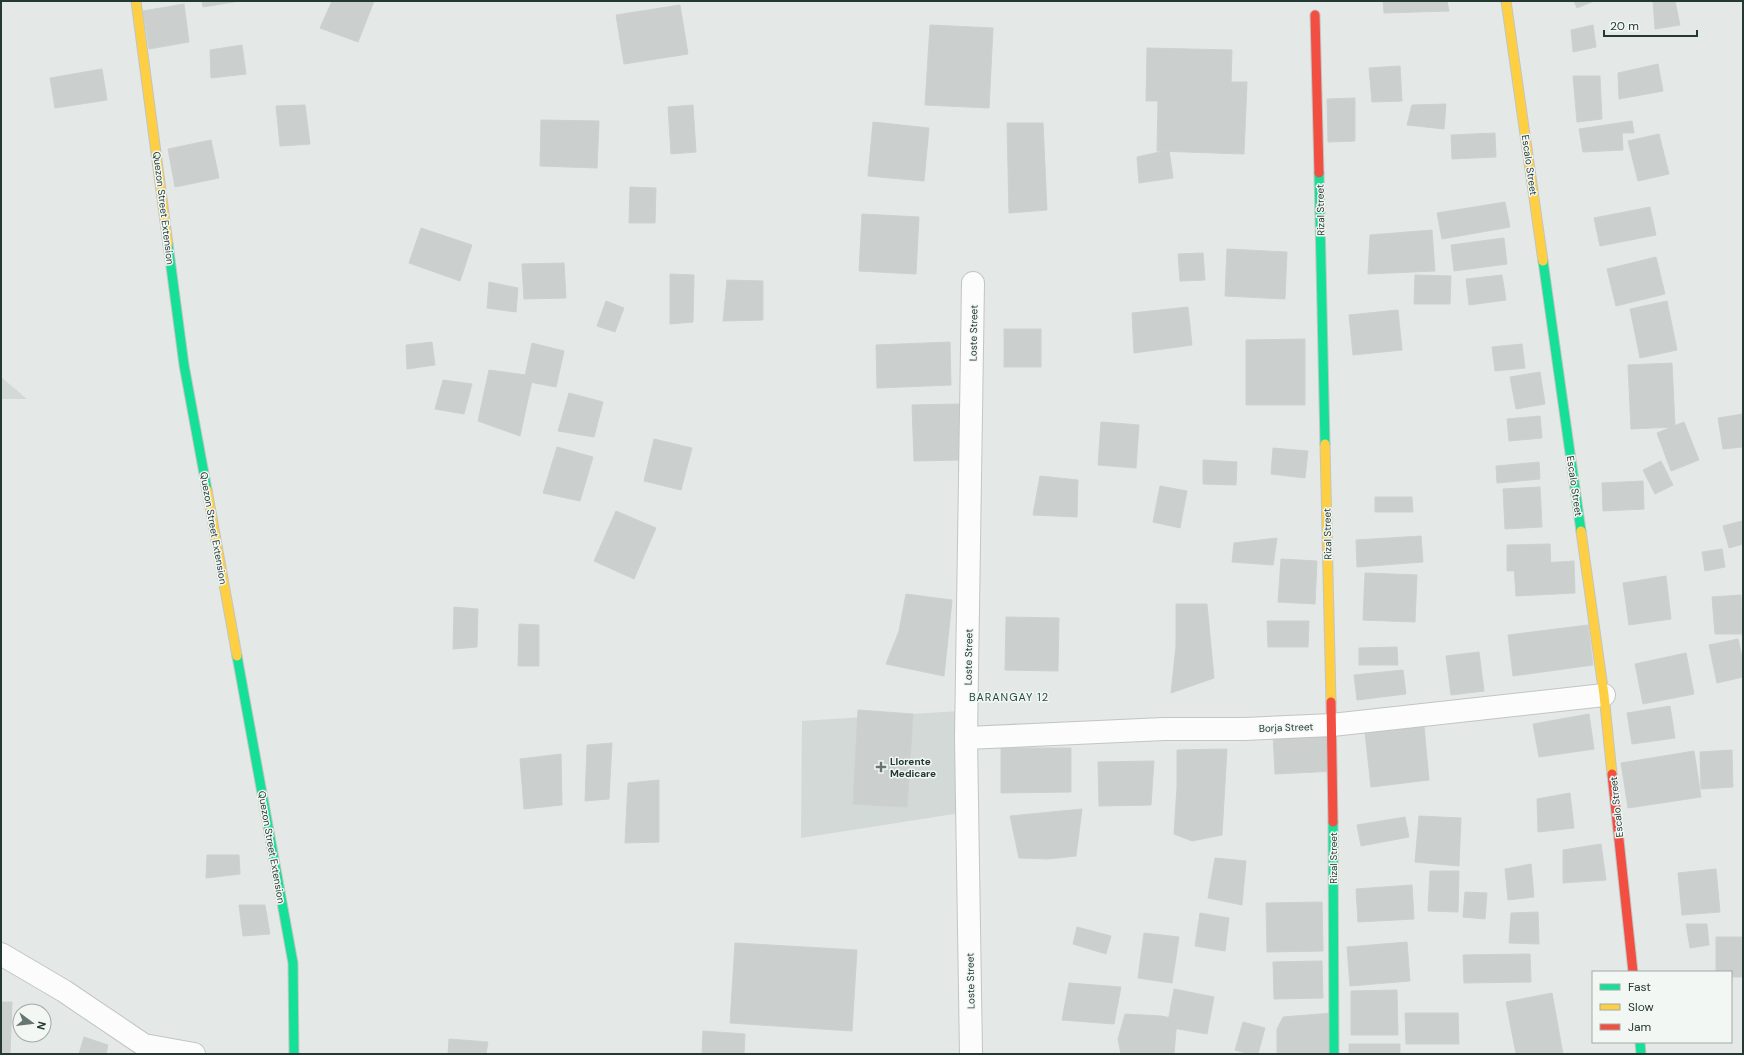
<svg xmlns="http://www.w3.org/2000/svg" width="1744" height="1055" font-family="'DM Sans',sans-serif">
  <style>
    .built { fill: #d2d9d6 }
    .building { fill: #cbcfcd; stroke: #cdd1cf }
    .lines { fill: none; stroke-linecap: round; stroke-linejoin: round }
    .street-casing { stroke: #c1c5c3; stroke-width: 24 }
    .fast-casing { stroke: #c0c6c3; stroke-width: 11 }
    .slow-casing { stroke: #c0c6c3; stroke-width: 11 }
    .jam-casing { stroke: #c0c6c3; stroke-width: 11 }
    .street { stroke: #fbfcfb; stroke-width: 22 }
    .fast { stroke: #16e098; stroke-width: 9 }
    .slow { stroke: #ffcf43; stroke-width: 9 }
    .jam { stroke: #f24e42; stroke-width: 9 }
    .poi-dot { fill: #677672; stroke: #f2f7f4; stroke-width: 1.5 }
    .labels { text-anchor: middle; stroke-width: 3; stroke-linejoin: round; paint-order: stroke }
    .street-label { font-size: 10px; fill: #243933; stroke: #f2f7f4 }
    .poi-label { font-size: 10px; font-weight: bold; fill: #243933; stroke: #f2f7f4; text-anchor: start }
    .neighbourhood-label { font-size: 11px; letter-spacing: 1px; fill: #22493e; stroke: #f2f7f4 }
  </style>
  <rect width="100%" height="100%" fill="#e4e8e6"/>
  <g class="built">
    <polygon points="1,377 27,399 1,399"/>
    <polygon points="959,711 960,813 801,838 802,721"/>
  </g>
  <g class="building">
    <polygon points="202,1 240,1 203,7"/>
    <polygon points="332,1 374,1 358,42 320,28"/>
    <polygon points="1383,1 1447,1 1449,11 1384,13"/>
    <polygon points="1574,1 1594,1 1577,8"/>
    <polygon points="1653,1 1675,1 1680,25 1655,29"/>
    <polygon points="184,4 189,42 149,49 143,11"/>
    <polygon points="680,5 688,54 624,64 616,15"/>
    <polygon points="930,25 993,28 989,108 925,105"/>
    <polygon points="1593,25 1596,47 1573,52 1571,30"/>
    <polygon points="242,45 246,74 211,78 210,50"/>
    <polygon points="1147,48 1232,50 1231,82 1247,82 1244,154 1157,151 1158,101 1146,101"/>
    <polygon points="1658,64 1663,91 1619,99 1618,73"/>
    <polygon points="1400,66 1402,101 1372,102 1369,68"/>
    <polygon points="102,69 107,100 55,108 50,78"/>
    <polygon points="1573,76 1600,76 1602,119 1577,122"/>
    <polygon points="1355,98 1355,141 1328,142 1327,99"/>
    <polygon points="1446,104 1444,129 1407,125 1412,105"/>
    <polygon points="305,105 310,144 280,146 276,106"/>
    <polygon points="693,105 696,152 671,154 668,107"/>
    <polygon points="541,120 599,121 597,168 540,166"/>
    <polygon points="1632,121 1634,133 1622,133 1623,150 1583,152 1579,129"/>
    <polygon points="873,122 929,128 924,181 868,176"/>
    <polygon points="1007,123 1043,123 1047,210 1009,213"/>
    <polygon points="1495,133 1496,157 1452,159 1451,135"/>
    <polygon points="1659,134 1669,174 1638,181 1628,141"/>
    <polygon points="211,140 219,178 175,187 168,149"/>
    <polygon points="1169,150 1173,178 1139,183 1137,157"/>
    <polygon points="630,187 656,188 655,223 629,223"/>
    <polygon points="1505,202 1510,227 1442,239 1437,213"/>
    <polygon points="1650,207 1656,235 1600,246 1594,218"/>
    <polygon points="862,214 919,217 916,274 859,271"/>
    <polygon points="421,228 472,245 460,281 409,263"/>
    <polygon points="1432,230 1435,271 1368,274 1370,235"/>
    <polygon points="1504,238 1507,264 1454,271 1451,245"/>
    <polygon points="1227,249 1287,252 1285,299 1225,296"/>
    <polygon points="1203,253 1205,280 1180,281 1178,254"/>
    <polygon points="1656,257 1665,294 1616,306 1607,269"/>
    <polygon points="564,263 566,298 524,299 522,264"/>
    <polygon points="670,274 694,275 693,322 670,324"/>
    <polygon points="1415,275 1451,276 1450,304 1414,304"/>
    <polygon points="1502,275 1506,300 1469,305 1466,279"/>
    <polygon points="727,280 763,281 763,320 723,321"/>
    <polygon points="489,282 518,288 516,312 487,308"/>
    <polygon points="606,301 624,308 615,332 597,326"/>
    <polygon points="1667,301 1677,350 1640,358 1630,309"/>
    <polygon points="1188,307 1192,345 1134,353 1132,313"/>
    <polygon points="1398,310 1402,350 1353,355 1349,315"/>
    <rect x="1004" y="329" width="37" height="38"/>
    <polygon points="1305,339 1305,405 1246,405 1246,340"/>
    <polygon points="432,342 435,365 407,369 406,345"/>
    <polygon points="950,342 951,385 877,388 876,345"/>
    <polygon points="532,343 564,351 556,387 524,381"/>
    <polygon points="1522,344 1525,368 1495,371 1492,347"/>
    <polygon points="1672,363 1675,427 1631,429 1628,365"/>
    <polygon points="489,370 533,376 520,436 478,421"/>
    <polygon points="1540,372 1545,404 1516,409 1510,377"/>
    <polygon points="443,380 472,384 464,414 435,409"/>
    <polygon points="569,393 603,402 594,437 558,431"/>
    <polygon points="959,404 960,460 914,461 912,405"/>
    <polygon points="1743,414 1743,447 1723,449 1718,418"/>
    <polygon points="1540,416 1542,438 1509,441 1507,419"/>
    <polygon points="1101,422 1139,425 1136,468 1098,465"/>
    <polygon points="1684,422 1699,460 1671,471 1657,433"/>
    <polygon points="654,439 692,448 681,490 644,481"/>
    <polygon points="557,447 593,457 580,501 543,493"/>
    <polygon points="1273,448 1308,451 1305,478 1271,474"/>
    <polygon points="1203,460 1237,462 1236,485 1203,484"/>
    <polygon points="1661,461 1673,485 1655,494 1643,470"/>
    <polygon points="1539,462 1540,479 1497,483 1496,466"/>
    <polygon points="1040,476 1078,480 1077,517 1033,515"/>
    <polygon points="1643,481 1644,509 1603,511 1602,483"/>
    <polygon points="1160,486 1187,491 1180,528 1153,522"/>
    <polygon points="1540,487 1542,527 1505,529 1503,489"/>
    <polygon points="1375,497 1412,497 1413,512 1375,512"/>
    <polygon points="616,511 656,528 634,579 594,561"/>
    <polygon points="1742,521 1743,544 1729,548 1723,526"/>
    <polygon points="1421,536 1423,562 1357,567 1356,540"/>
    <polygon points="1277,538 1273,565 1232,562 1234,543"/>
    <polygon points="1550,544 1551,570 1507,571 1507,545"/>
    <polygon points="1722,549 1725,567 1705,571 1702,552"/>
    <polygon points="1281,559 1317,561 1315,604 1278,602"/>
    <polygon points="1574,561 1575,593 1516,596 1514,565"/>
    <polygon points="1365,573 1417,575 1415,622 1363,620"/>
    <polygon points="1666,576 1671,619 1629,625 1623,583"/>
    <polygon points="906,594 952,600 944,676 886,664 899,631"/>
    <polygon points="1741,595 1742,634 1715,634 1712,597"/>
    <polygon points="1176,604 1207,604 1214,678 1171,693 1176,646"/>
    <polygon points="454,607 478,609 477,647 453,649"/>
    <polygon points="1006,617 1059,618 1058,671 1005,670"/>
    <polygon points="1267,621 1309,621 1308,647 1268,647"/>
    <polygon points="519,624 539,625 539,666 518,666"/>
    <polygon points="1588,625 1593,665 1513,676 1508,635"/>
    <polygon points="1738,639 1743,661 1743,677 1717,683 1709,645"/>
    <polygon points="1397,647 1398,665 1359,665 1359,648"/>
    <polygon points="1479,652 1484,691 1451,695 1446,656"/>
    <polygon points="1686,653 1694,694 1643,704 1635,664"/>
    <polygon points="1403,670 1406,694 1357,700 1354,675"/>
    <polygon points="1670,706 1675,738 1632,744 1627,713"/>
    <polygon points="858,710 913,714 907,807 853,804"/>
    <polygon points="1589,714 1594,749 1539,757 1533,724"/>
    <polygon points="1424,726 1429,780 1371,787 1365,733"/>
    <polygon points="1335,730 1337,771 1275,774 1273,733"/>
    <polygon points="612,743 609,799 585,801 587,745"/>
    <polygon points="1001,748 1071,748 1071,792 1001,793"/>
    <polygon points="1227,749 1222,835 1192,841 1174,834 1177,787 1177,750"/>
    <polygon points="1732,750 1733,787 1701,789 1700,752"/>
    <polygon points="1694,751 1701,797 1628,808 1621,763"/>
    <polygon points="561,754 562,805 524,809 520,759"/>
    <polygon points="1154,761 1151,805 1099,806 1098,762"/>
    <polygon points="659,780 659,842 625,843 628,783"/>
    <polygon points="1570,793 1574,828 1538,832 1537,799"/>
    <polygon points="1082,809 1076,856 1048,859 1019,858 1010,816"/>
    <polygon points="1419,816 1461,818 1459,866 1415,862"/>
    <polygon points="1405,817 1409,837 1361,846 1357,825"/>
    <polygon points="1601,844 1606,880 1563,883 1563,850"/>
    <polygon points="207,855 239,855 240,874 206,878"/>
    <polygon points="1215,858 1246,861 1242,905 1208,898"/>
    <polygon points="1531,864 1534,897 1508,900 1505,869"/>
    <polygon points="1716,869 1720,912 1682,915 1678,873"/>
    <polygon points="1430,871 1459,871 1458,912 1428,911"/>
    <polygon points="1412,885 1414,919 1358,922 1356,889"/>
    <polygon points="1465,892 1487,893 1485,919 1463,917"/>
    <polygon points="1322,902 1323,951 1267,952 1266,903"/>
    <polygon points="239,905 265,905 270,934 243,936"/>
    <polygon points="1538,912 1539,944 1509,943 1511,913"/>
    <polygon points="1200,913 1229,918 1225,951 1195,946"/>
    <polygon points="1686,924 1707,924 1709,945 1690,948"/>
    <polygon points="1077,927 1111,936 1106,954 1073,944"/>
    <polygon points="1144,933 1179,937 1172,983 1138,978"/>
    <polygon points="1716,937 1743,937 1743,977 1731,977 1731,972 1716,972"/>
    <polygon points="1407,942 1410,981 1350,986 1347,947"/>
    <polygon points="735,943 857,950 852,1031 730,1023"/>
    <polygon points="1530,954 1531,982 1464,983 1463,955"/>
    <polygon points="1322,961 1323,998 1274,999 1273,962"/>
    <polygon points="1069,983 1121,987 1114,1024 1062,1020"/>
    <polygon points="1174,989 1214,997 1207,1034 1167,1027"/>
    <polygon points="1397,990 1398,1035 1351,1035 1351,991"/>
    <polygon points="1552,993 1563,1054 1516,1054 1506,1002"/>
    <polygon points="1,1002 12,1002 10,1054 1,1054"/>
    <polygon points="1332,1013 1332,1054 1277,1054 1277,1029 1283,1017"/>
    <polygon points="1405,1013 1458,1013 1459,1044 1406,1044"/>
    <polygon points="1125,1014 1161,1016 1177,1019 1174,1054 1121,1054 1118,1039"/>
    <polygon points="1243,1022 1265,1028 1258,1054 1249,1054 1235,1050"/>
    <polygon points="703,1031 745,1034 744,1054 702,1054"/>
    <polygon points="84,1037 108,1045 106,1054 79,1054"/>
    <polygon points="449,1039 488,1042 486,1054 448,1054"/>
    <rect x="1349" y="1044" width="51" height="10"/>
  </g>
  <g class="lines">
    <defs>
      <g id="street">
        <polyline points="966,738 1164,729 1245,729 1332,725 1604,695"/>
        <polyline points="1,954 64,991 144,1045 194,1054"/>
        <polyline points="971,1054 966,738 973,283"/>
      </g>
      <g id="fast">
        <polyline points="1319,173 1325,444"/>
        <polyline points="168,244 184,365 207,490"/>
        <polyline points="1543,261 1581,531"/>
        <polyline points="237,656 293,963 294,1054"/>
        <polyline points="1333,822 1334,1054"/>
        <polyline points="1640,1042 1641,1054"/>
      </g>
      <g id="slow">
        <polyline points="136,1 168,244"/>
        <polyline points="1506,1 1543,261"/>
        <polyline points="1325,444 1331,702"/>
        <polyline points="207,490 237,656"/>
        <polyline points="1581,531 1604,695 1612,774"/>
      </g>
      <g id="jam">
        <polyline points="1315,15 1319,173"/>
        <polyline points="1331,702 1333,822"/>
        <polyline points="1612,774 1633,972"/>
      </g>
    </defs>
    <use href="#street" class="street-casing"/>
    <use href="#fast" class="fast-casing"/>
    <use href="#slow" class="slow-casing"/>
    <use href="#jam" class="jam-casing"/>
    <use href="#street" class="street"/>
    <use href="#fast" class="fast"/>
    <use href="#slow" class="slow"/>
    <use href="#jam" class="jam"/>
  </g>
  <path class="poi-dot" d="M879 761h4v4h4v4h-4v4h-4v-4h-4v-4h4z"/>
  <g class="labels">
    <g class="street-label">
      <text transform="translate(1530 165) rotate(82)" y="4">Escalo Street</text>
      <text transform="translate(164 208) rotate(83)" y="4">Quezon Street Extension</text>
      <text transform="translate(1320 210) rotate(-91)" y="4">Rizal Street</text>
      <text transform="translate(973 333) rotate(-89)" y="4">Loste Street</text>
      <text transform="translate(1575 486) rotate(82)" y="4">Escalo Street</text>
      <text transform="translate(214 528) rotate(80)" y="4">Quezon Street Extension</text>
      <text transform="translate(1327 534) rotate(-91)" y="4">Rizal Street</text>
      <text transform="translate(968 657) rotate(-89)" y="4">Loste Street</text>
      <text transform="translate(1286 727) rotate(-2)" y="4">Borja Street</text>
      <text transform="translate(1616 807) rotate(-96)" y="4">Escalo Street</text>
      <text transform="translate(272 847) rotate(80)" y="4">Quezon Street Extension</text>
      <text transform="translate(1333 858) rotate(-90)" y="4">Rizal Street</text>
      <text transform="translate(970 981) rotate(-91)" y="4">Loste Street</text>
    </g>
    <g class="poi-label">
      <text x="890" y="765">Llorente<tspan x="890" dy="12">Medicare</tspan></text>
    </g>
    <g class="neighbourhood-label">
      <text x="1009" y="701">BARANGAY 12</text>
    </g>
  </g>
  <rect width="1744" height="1055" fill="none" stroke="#243933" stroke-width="4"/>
  <rect x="1592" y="971" width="140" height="72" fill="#f2f7f4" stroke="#a0aba7"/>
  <rect x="1600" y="984" width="20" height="6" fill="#16e098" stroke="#a0aba7"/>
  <text x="1628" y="991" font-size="12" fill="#243933">Fast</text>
  <rect x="1600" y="1004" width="20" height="6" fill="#ffcf43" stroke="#a0aba7"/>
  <text x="1628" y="1011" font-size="12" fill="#243933">Slow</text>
  <rect x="1600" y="1024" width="20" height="6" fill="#f24e42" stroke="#a0aba7"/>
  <text x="1628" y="1031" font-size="12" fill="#243933">Jam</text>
  <g transform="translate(32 1023) rotate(105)"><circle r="19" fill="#f2f7f4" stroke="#a0aba7"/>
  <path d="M0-3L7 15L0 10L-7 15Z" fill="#677672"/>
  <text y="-6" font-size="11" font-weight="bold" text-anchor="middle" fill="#243933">N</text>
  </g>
  <path d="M1604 30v6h93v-6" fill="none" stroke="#243933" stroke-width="2"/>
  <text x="1610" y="30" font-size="12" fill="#243933" stroke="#f2f7f4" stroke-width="3" paint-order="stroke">20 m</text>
</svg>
